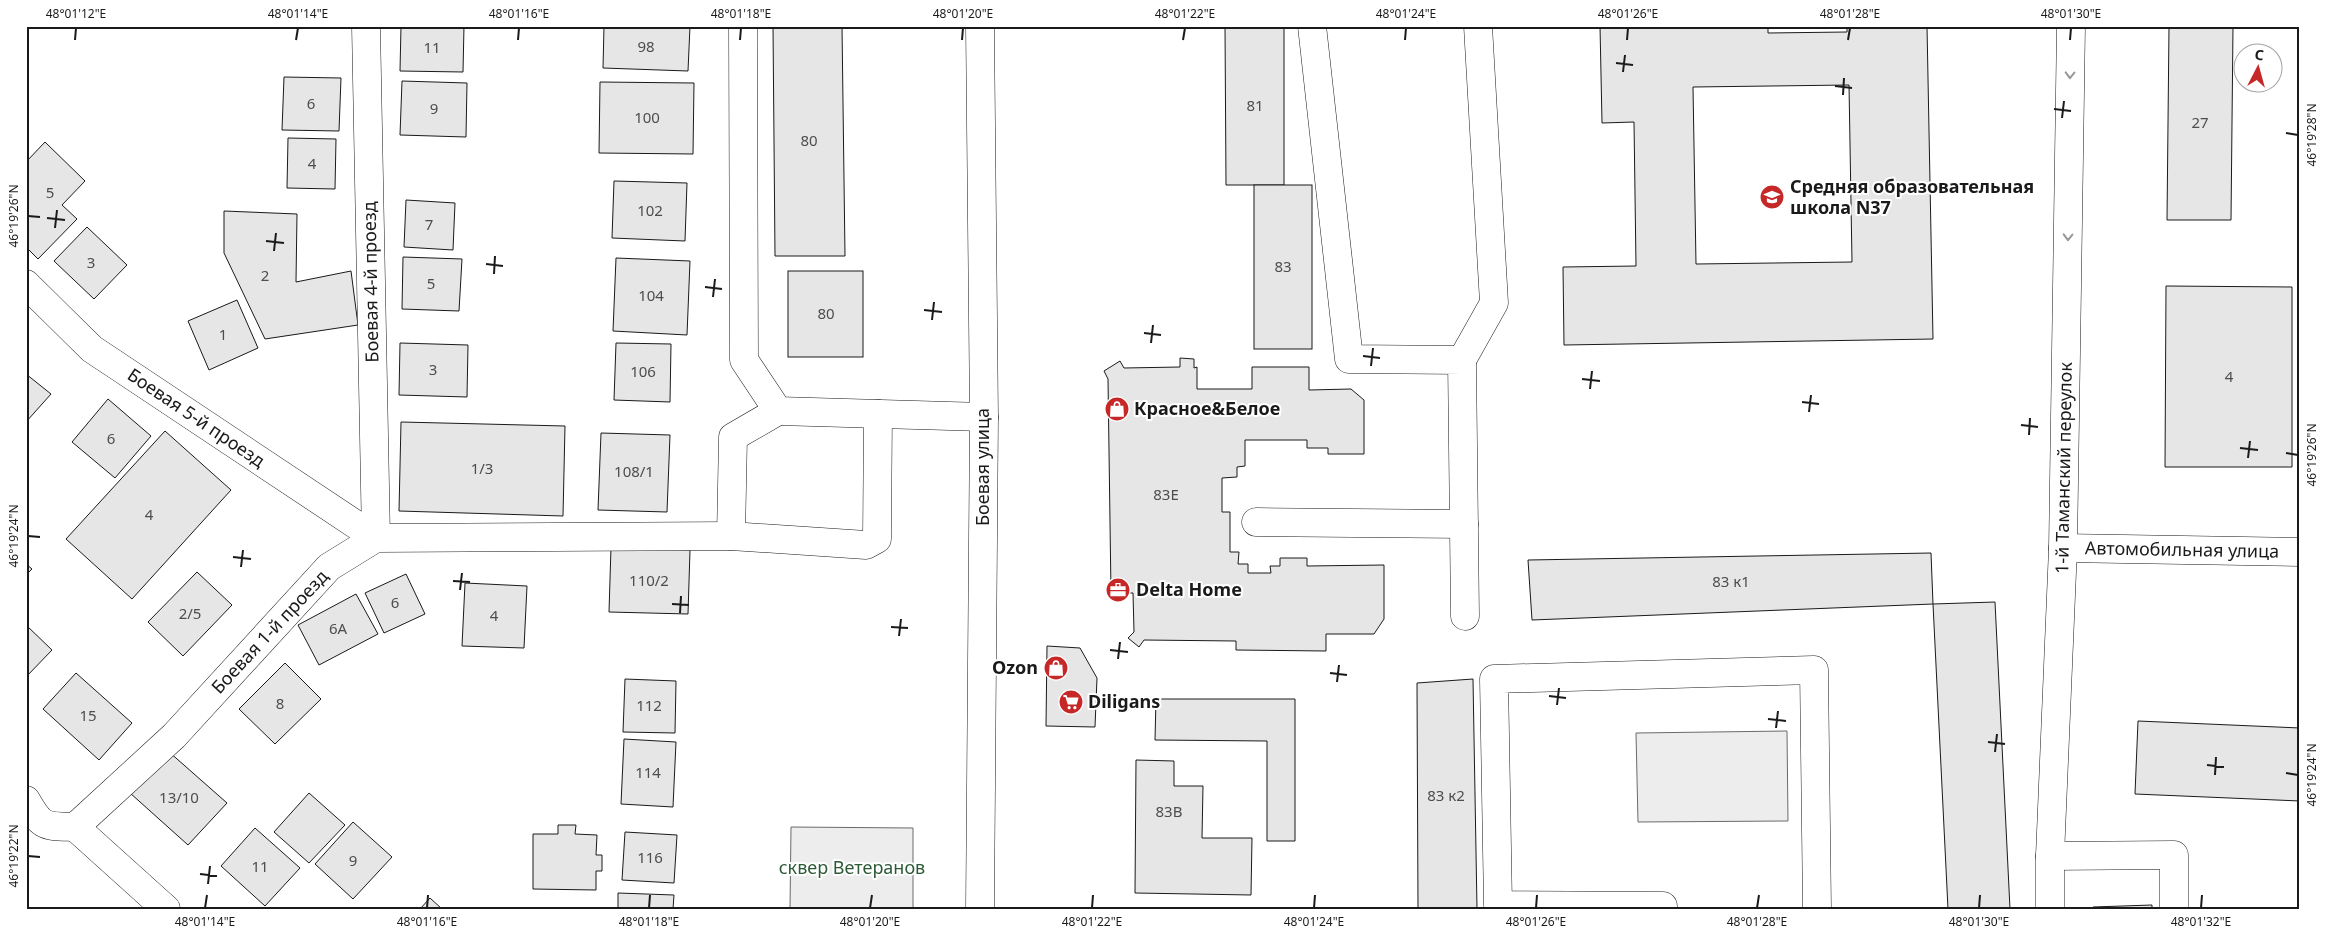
<svg xmlns="http://www.w3.org/2000/svg" width="2326" height="935" font-family="'Noto Sans',sans-serif">
  <style>
    .built { fill: #ededed; stroke: #6a6a6a }
    .building { fill: #e6e6e6; stroke: #1a1a1a; fill-rule: evenodd }
    .lines { fill: none; stroke-linecap: round; stroke-linejoin: round }
    .minor-casing { stroke: #1a1a1a; stroke-width: 29 }
    .major-casing { stroke: #1a1a1a; stroke-width: 29 }
    .minor { stroke: #fff; stroke-width: 28 }
    .major { stroke: #fff; stroke-width: 28 }
    .oneway { stroke: #989898 }
    .ticks { fill: none; stroke: #1a1a1a; stroke-width: 2 }
    .labels { text-anchor: middle; stroke-width: 4; stroke-linejoin: round; paint-order: stroke }
    .number-label { font-size: 15px; fill: #4d4d4d }
    .poi-label { font-size: 18px; font-weight: bold; fill: #1a1a1a; stroke: #fff; text-anchor: start }
    .street-label { font-size: 18px; fill: #1a1a1a; stroke: #fff }
    .park-label { font-size: 18px; fill: #2b5a34; stroke: #fff }
    .neatline { fill: none; stroke: #1a1a1a; stroke-width: 2 }
    .ticks-label { font-size: 12px; text-anchor: middle; fill: #1a1a1a }
  </style>
  <rect width="100%" height="100%" fill="#fff"/>
  <g class="built">
    <polygon points="1787,731 1788,821 1638,822 1636,733"/>
    <polygon points="791,827 913,828 913,909 790,909"/>
  </g>
  <g class="building">
    <polygon points="401,26 464,26 463,72 400,71"/>
    <polygon points="604,26 690,26 688,71 603,68"/>
    <polygon points="773,26 842,26 845,256 775,256"/>
    <polygon points="1225,26 1284,26 1284,185 1226,185"/>
    <path d="M1600,26H1768V33L1847,32V26H1927L1933,339L1564,345L1563,267L1636,266L1634,122L1602,123ZM1849,85L1852,262L1696,264L1693,87Z"/>
    <polygon points="2169,26 2233,26 2231,220 2167,220"/>
    <polygon points="284,77 341,78 339,131 282,130"/>
    <polygon points="402,81 467,83 466,137 400,135"/>
    <polygon points="600,82 694,83 693,154 599,153"/>
    <polygon points="288,138 336,139 335,189 287,188"/>
    <polygon points="45,142 85,181 62,205 77,219 38,259 26,247 26,162"/>
    <polygon points="614,181 687,183 685,241 612,238"/>
    <rect x="1254" y="185" width="58" height="164"/>
    <polygon points="406,200 455,203 453,250 404,247"/>
    <polygon points="224,211 297,214 296,282 351,271 358,325 265,339 224,253"/>
    <polygon points="87,227 127,265 94,299 54,261"/>
    <polygon points="403,257 462,259 459,311 402,309"/>
    <polygon points="616,258 690,261 687,335 613,331"/>
    <rect x="788" y="271" width="75" height="86"/>
    <polygon points="2166,286 2292,287 2292,467 2165,467"/>
    <polygon points="237,300 258,348 209,370 188,321"/>
    <polygon points="400,343 468,345 467,397 399,395"/>
    <polygon points="616,343 671,344 670,402 614,400"/>
    <polygon points="1180,358 1194,359 1194,368 1197,367 1197,389 1252,389 1252,367 1309,367 1309,390 1351,389 1364,400 1364,454 1328,454 1328,448 1307,448 1307,440 1245,440 1245,466 1237,467 1237,477 1222,478 1222,512 1230,512 1230,552 1239,552 1238,564 1248,564 1248,573 1271,573 1270,566 1280,566 1280,558 1307,558 1307,566 1384,565 1384,619 1374,634 1326,634 1326,651 1236,650 1236,641 1144,640 1139,647 1128,638 1134,632 1133,593 1111,593 1108,379 1104,371 1120,361 1124,368 1180,367"/>
    <polygon points="26,374 51,394 26,422"/>
    <polygon points="108,399 151,436 115,478 72,442"/>
    <polygon points="401,422 565,426 563,516 399,511"/>
    <polygon points="165,431 231,490 132,599 66,539"/>
    <polygon points="601,433 670,435 667,512 598,510"/>
    <polygon points="611,547 690,550 688,614 609,612"/>
    <polygon points="1931,553 1933,604 1532,620 1528,560"/>
    <polygon points="26,564 32,569 26,575"/>
    <polygon points="197,572 232,605 183,656 148,622"/>
    <polygon points="406,574 425,614 384,633 365,593"/>
    <polygon points="465,583 527,586 524,648 462,646"/>
    <polygon points="356,594 378,634 319,665 298,625"/>
    <polygon points="1995,602 2010,909 1948,909 1933,604"/>
    <polygon points="26,625 52,650 26,677"/>
    <polygon points="1047,646 1080,648 1097,678 1095,727 1046,726"/>
    <polygon points="285,663 321,699 275,744 239,709"/>
    <polygon points="76,673 132,723 99,760 43,709"/>
    <polygon points="625,679 676,681 675,733 623,732"/>
    <polygon points="1473,679 1477,909 1418,909 1417,683"/>
    <polygon points="1156,699 1295,699 1295,841 1267,841 1267,741 1155,740"/>
    <polygon points="2138,721 2300,728 2300,801 2135,794"/>
    <polygon points="624,739 676,742 673,807 621,804"/>
    <polygon points="168,751 227,803 188,845 130,793"/>
    <polygon points="1136,760 1174,761 1174,786 1203,786 1202,838 1252,838 1251,895 1135,893"/>
    <polygon points="309,793 345,825 309,863 274,832"/>
    <polygon points="353,822 392,857 353,899 315,864"/>
    <polygon points="558,825 576,825 575,834 597,835 596,855 602,855 602,871 596,871 596,890 533,889 533,834 558,834"/>
    <polygon points="255,828 300,868 265,906 221,866"/>
    <polygon points="625,832 677,835 674,883 622,880"/>
    <polygon points="618,893 674,895 673,909 618,909"/>
    <polygon points="430,898 442,909 420,909"/>
    <polygon points="2152,905 2152,909 2093,909 2093,907"/>
  </g>
  <g class="lines">
    <defs>
      <g id="minor">
        <polyline points="366,26 376,538"/>
        <polyline points="743,26 744,360 778,411 984,417"/>
        <polyline points="1312,26 1349,359 1462,360 1465,616"/>
        <polyline points="26,284 92,349 376,538"/>
        <polyline points="1462,360 1494,303 1478,26"/>
        <polyline points="1256,522 1464,524"/>
        <polyline points="731,536 733,437 778,411"/>
        <polyline points="2063,548 2300,552"/>
        <path d="M26,800C42,828 44,826 75,827L174,736L329,567L376,538L731,536L866,545L877,539L878,414"/>
        <polyline points="75,827 166,909"/>
        <polyline points="2050,856 2174,855 2174,909"/>
        <polyline points="1663,909 1663,906 1498,905 1494,679 1814,670 1817,909"/>
        <polyline points="2050,909 2050,856 2063,548 2071,26"/>
      </g>
      <polyline id="major" points="980,909 984,417 980,26"/>
    </defs>
    <use href="#minor" class="minor-casing"/>
    <use href="#major" class="major-casing"/>
    <use href="#minor" class="minor"/>
    <use href="#major" class="major"/>
  </g>
  <defs><path id="oneway-chevron" d="M-2-3.5L2.5 0L-2 3.5" fill="none" stroke-width="1.6" stroke-linecap="round" stroke-linejoin="round" transform="scale(1.25)"/></defs>
  <g class="oneway">
    <use href="#oneway-chevron" transform="translate(2070 75) rotate(91)"/>
    <use href="#oneway-chevron" transform="translate(2068 237) rotate(91)"/>
  </g>
  <path class="ticks" d="M75,40L76,28M296,40L298,28M518,40L519,28M740,40L741,28M962,40L963,28M1183,40L1185,28M1405,40L1406,28M1627,40L1628,28M1848,40L1850,28M2070,40L2071,28M1616,63L1633,65M1623,72L1625,55M1835,86L1852,88M1843,95L1844,78M2054,109L2071,111M2062,118L2064,101M2286,133L2298,135M28,216L40,217M47,218L65,220M55,228L57,210M266,241L284,243M274,251L276,233M486,264L503,266M494,274L495,256M705,287L722,289M713,297L715,279M924,310L942,312M932,320L934,302M1144,333L1161,335M1151,343L1153,325M1363,356L1380,358M1371,366L1373,348M1582,379L1600,381M1590,389L1592,371M1802,402L1819,404M1809,412L1811,395M2021,425L2038,427M2029,435L2030,418M2240,448L2258,450M2286,453L2298,455M2248,458L2250,441M28,536L40,537M233,557L251,559M241,567L243,550M453,581L470,582M460,590L462,573M672,604L689,605M680,613L681,596M891,627L908,628M899,636L901,619M1110,650L1128,652M1118,659L1120,642M1330,673L1347,675M1337,682L1339,665M1549,696L1566,698M1557,705L1559,688M1768,719L1786,721M1776,728L1778,711M1988,742L2005,744M1995,752L1997,734M2207,765L2224,767M2286,773L2298,775M2215,775L2216,757M28,856L40,857M200,874L217,876M208,884L210,866M205,908L207,895M427,908L428,895M649,908L650,895M870,908L872,895M1092,908L1093,895M1314,908L1315,895M1536,908L1537,895M1757,908L1759,895M1979,908L1980,895M2201,908L2202,895"/>
  <defs>
    <symbol id="school-disc" viewBox="-11 -11 22 22"><circle r="9.5" fill="#c62828" stroke="#fff"/><path d="M0-5L7-2L0 1L-7-2ZM-4 1L0 2.5L4 1V4Q0 6-4 4Z" fill="#fff"/></symbol>
    <symbol id="shop-disc" viewBox="-11 -11 22 22"><circle r="9.5" fill="#c62828" stroke="#fff"/><path d="M-5-2.5h2.3a2.7 3.5 0 0 1 5.4 0H5L5.5 6h-11ZM-1.5-2.5h3a1.5 2.3 0 0 0-3 0Z" fill="#fff"/></symbol>
    <symbol id="office-disc" viewBox="-11 -11 22 22"><circle r="9.5" fill="#c62828" stroke="#fff"/><path d="M-6-3h4V-5.5h4V-3h4V5H-6ZM-1-4.5V-3h2v-1.5ZM-6 0V1H6V0Z" fill="#fff"/></symbol>
    <symbol id="supermarket-disc" viewBox="-11 -11 22 22"><circle r="9.5" fill="#c62828" stroke="#fff"/><path d="M-6-5.5h2.5l.6 2H6L4.5 2H-2.5L-4.4-4H-6ZM-1.5 3.2a1.3 1.3 0 1 0 .1 0ZM3 3.2a1.3 1.3 0 1 0 .1 0Z" fill="#fff"/></symbol>
  </defs>
  <g fill-rule="evenodd">
    <use href="#school-disc" x="1758" y="183" width="28" height="28"/>
    <use href="#shop-disc" x="1103" y="395" width="28" height="28"/>
    <use href="#office-disc" x="1104" y="576" width="28" height="28"/>
    <use href="#shop-disc" x="1042" y="654" width="28" height="28"/>
    <use href="#supermarket-disc" x="1057" y="688" width="28" height="28"/>
  </g>
  <g class="labels">
    <g class="number-label">
      <text x="646" y="52">98</text>
      <text x="432" y="53">11</text>
      <text x="311" y="109">6</text>
      <text x="1255" y="111">81</text>
      <text x="434" y="114">9</text>
      <text x="647" y="123">100</text>
      <text x="2200" y="128">27</text>
      <text x="809" y="146">80</text>
      <text x="312" y="169">4</text>
      <text x="50" y="198">5</text>
      <text x="650" y="216">102</text>
      <text x="429" y="230">7</text>
      <text x="91" y="268">3</text>
      <text x="1283" y="272">83</text>
      <text x="265" y="281">2</text>
      <text x="431" y="289">5</text>
      <text x="651" y="301">104</text>
      <text x="826" y="319">80</text>
      <text x="223" y="340">1</text>
      <text x="433" y="375">3</text>
      <text x="643" y="377">106</text>
      <text x="2229" y="382">4</text>
      <text x="111" y="444">6</text>
      <text x="482" y="474">1/3</text>
      <text x="634" y="477">108/1</text>
      <text x="1166" y="500">83Е</text>
      <text x="149" y="520">4</text>
      <text x="649" y="586">110/2</text>
      <text x="1731" y="587">83 к1</text>
      <text x="395" y="608">6</text>
      <text x="190" y="619">2/5</text>
      <text x="494" y="621">4</text>
      <text x="338" y="634">6А</text>
      <text x="280" y="709">8</text>
      <text x="649" y="711">112</text>
      <text x="88" y="721">15</text>
      <text x="648" y="778">114</text>
      <text x="1446" y="801">83 к2</text>
      <text x="179" y="803">13/10</text>
      <text x="1169" y="817">83В</text>
      <text x="650" y="863">116</text>
      <text x="353" y="866">9</text>
      <text x="260" y="872">11</text>
    </g>
    <g class="poi-label">
      <text x="1790" y="193">Средняя образовательная<tspan x="1790" dy="21">школа N37</tspan></text>
      <text x="1134" y="415">Красное&amp;Белое</text>
      <text x="1136" y="596">Delta Home</text>
      <text x="1038" y="674" text-anchor="end">Ozon</text>
      <text x="1088" y="708">Diligans</text>
    </g>
    <g class="street-label">
      <text transform="translate(371 282) rotate(-91)" y="6">Боевая 4-й проезд</text>
      <text transform="translate(196 418) rotate(34)" y="6">Боевая 5-й проезд</text>
      <text transform="translate(983 467) rotate(-90)" y="6">Боевая улица</text>
      <text transform="translate(2064 468) rotate(-89)" y="6">1-й Таманский переулок</text>
      <text transform="translate(2182 550) rotate(1)" y="6">Автомобильная улица</text>
      <text transform="translate(270 632) rotate(-47)" y="6">Боевая 1-й проезд</text>
    </g>
    <g class="park-label">
      <text x="852" y="874">сквер Ветеранов</text>
    </g>
  </g>
  <rect width="2326" height="935" fill="none" stroke="#ffffff" stroke-width="55"/>
  <g transform="translate(2258 68) rotate(6)"><circle r="24" fill="#ffffff" stroke="#a3a3a3"/>
  <path d="M0-4L9 19L0 12L-9 19Z" fill="#c62828"/>
  <text y="-8" font-size="14" font-weight="bold" text-anchor="middle" fill="#1a1a1a">С</text>
  </g>
  <rect x="28" y="28" width="2270" height="880" class="neatline"/>
  <g class="ticks-label">
    <text x="76" y="18">48°01'12"E</text>
    <text x="298" y="18">48°01'14"E</text>
    <text x="519" y="18">48°01'16"E</text>
    <text x="741" y="18">48°01'18"E</text>
    <text x="963" y="18">48°01'20"E</text>
    <text x="1185" y="18">48°01'22"E</text>
    <text x="1406" y="18">48°01'24"E</text>
    <text x="1628" y="18">48°01'26"E</text>
    <text x="1850" y="18">48°01'28"E</text>
    <text x="2071" y="18">48°01'30"E</text>
    <text transform="translate(2312 135) rotate(-90)" y="4">46°19'28"N</text>
    <text transform="translate(14 216) rotate(-90)" y="4">46°19'26"N</text>
    <text transform="translate(2312 455) rotate(-90)" y="4">46°19'26"N</text>
    <text transform="translate(14 536) rotate(-90)" y="4">46°19'24"N</text>
    <text transform="translate(2312 775) rotate(-90)" y="4">46°19'24"N</text>
    <text transform="translate(14 856) rotate(-90)" y="4">46°19'22"N</text>
    <text x="205" y="926">48°01'14"E</text>
    <text x="427" y="926">48°01'16"E</text>
    <text x="649" y="926">48°01'18"E</text>
    <text x="870" y="926">48°01'20"E</text>
    <text x="1092" y="926">48°01'22"E</text>
    <text x="1314" y="926">48°01'24"E</text>
    <text x="1536" y="926">48°01'26"E</text>
    <text x="1757" y="926">48°01'28"E</text>
    <text x="1979" y="926">48°01'30"E</text>
    <text x="2201" y="926">48°01'32"E</text>
  </g>
</svg>
